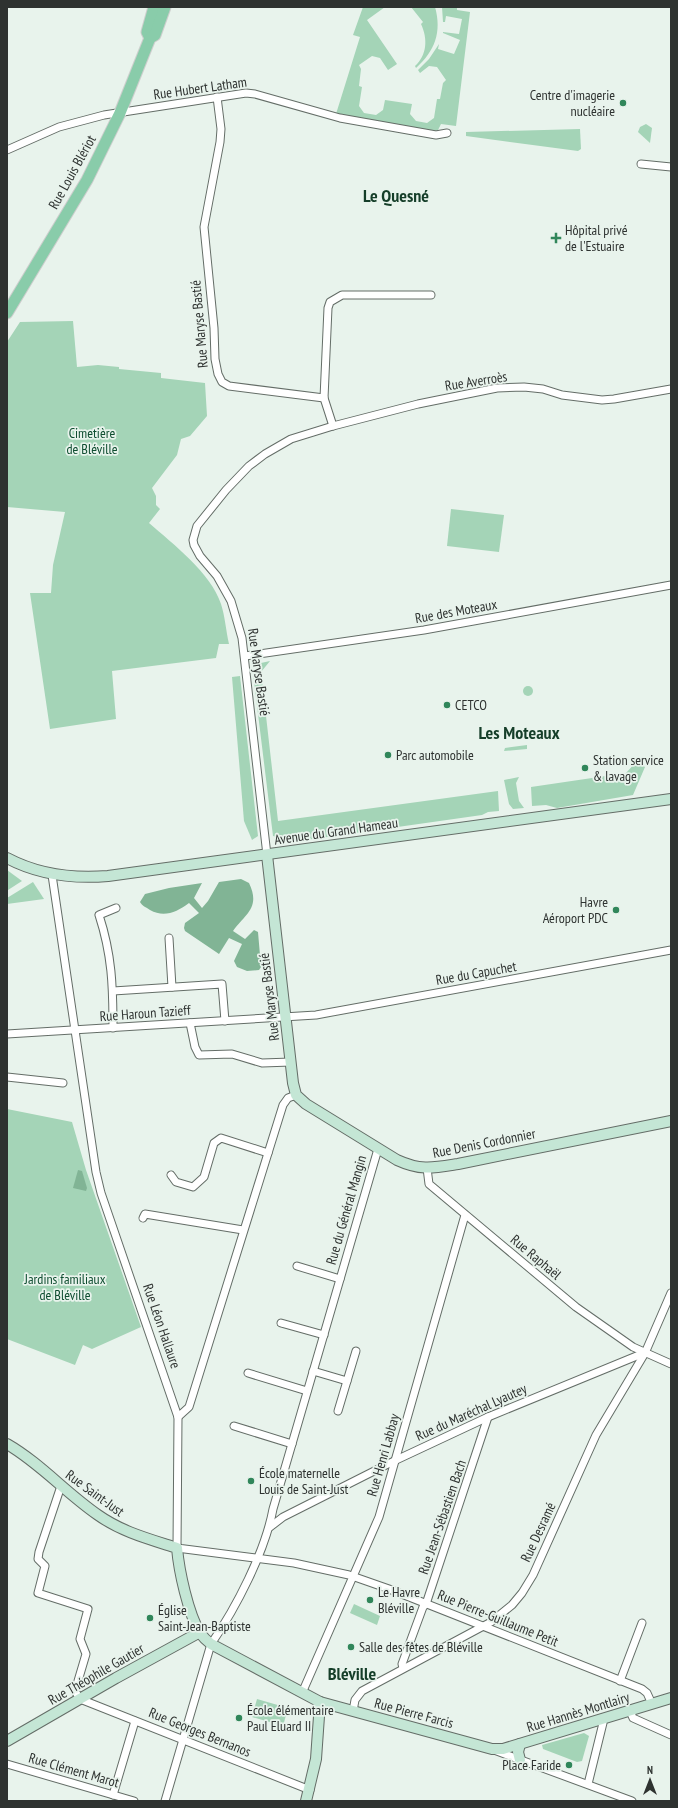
<svg xmlns="http://www.w3.org/2000/svg" width="678" height="1808" font-family="'PT Sans Narrow',sans-serif">
  <style>
    .green { fill: #a4d4b7 }
    .water { fill: #81b495 }
    .lines { fill: none; stroke-linecap: round; stroke-linejoin: round }
    .street-casing { stroke: #646d67; stroke-width: 9 }
    .secondary-casing { stroke: #646d67; stroke-width: 12 }
    .primary-casing { stroke: #cdcecd; stroke-width: 13 }
    .street { stroke: #fff; stroke-width: 7 }
    .secondary { stroke: #c4e6d5; stroke-width: 10 }
    .primary { stroke: #89ccaa; stroke-width: 11 }
    .poi-dot { fill: #30865a; stroke: #e8f3ec; stroke-width: 1.5 }
    .labels { text-anchor: middle; stroke-width: 3.5; stroke-linejoin: round; paint-order: stroke }
    .street-label { font-size: 14px; fill: #2e3230; stroke: #e8f3ec }
    .poi-label { font-size: 14px; fill: #2e3230; stroke: #e8f3ec; text-anchor: start }
    .park-label { font-size: 14px; fill: #0e4d30; stroke: #e8f3ec }
    .district-label { font-size: 18px; font-weight: bold; fill: #153e29; stroke: #e8f3ec }
  </style>
  <rect width="100%" height="100%" fill="#e8f3ec"/>
  <g class="green">
    <polygon points="363,7 385,7 367,20 397,64 388,70 380,58 372,56 359,65 361,69 359,86 362,87 359,106 364,113 376,115 383,110 385,100 412,104 410,114 416,121 427,123 434,118 437,99 440,99 443,83 446,80 437,67 429,66 420,73 418,70 429,59 439,44 438,49 454,54 460,40 443,33 443,32 459,34 462,19 446,16 445,22 443,22 442,7 457,7 457,10 470,12 456,126 441,124 438,130 434,131 386,124 336,114 360,37 353,35"/>
    <path d="M411,7H435C442,32 435,51 416,68L415,66C427,55 428,39 421,24L423,22Z"/>
    <polygon points="646,124 652,128 650,143 638,132 640,127"/>
    <polygon points="580,129 581,149 578,151 466,136 466,132"/>
    <path d="M73,321L77,367L98,365L119,367V369L161,373V378L205,383L207,416L190,436L181,439L177,455L152,488L156,496V505L160,509L149,523C173,544 211,573 221,604C225,616 226,631 229,644H219L216,658L112,671L116,719L50,729L30,593H51L53,565L65,512L7,507V342L20,322Z"/>
    <polygon points="451,509 504,515 499,552 447,546"/>
    <polygon points="270,661 261,672 278,821 498,791 499,811 488,812 482,815 292,842 273,836 253,673 261,663"/>
    <polygon points="240,676 258,836 252,840 244,821 232,677"/>
    <circle cx="528" cy="691" r="5"/>
    <polygon points="527,745 527,749 504,751 505,748"/>
    <polygon points="637,761 645,767 633,795 557,808 546,805 532,806 531,787 626,773"/>
    <polygon points="519,777 516,783 519,801 524,808 513,809 509,804 504,780"/>
    <polygon points="7,870 22,881 8,890 7,889"/>
    <polygon points="33,882 44,899 7,904 7,898"/>
    <polygon points="7,1109 72,1122 86,1170 141,1327 92,1349 83,1345 75,1365 7,1339"/>
    <polygon points="354,1604 380,1616 377,1625 350,1613"/>
    <polygon points="257,1699 288,1708 283,1726 252,1717"/>
    <polygon points="584,1733 589,1736 582,1761 577,1762 543,1749 542,1745"/>
  </g>
  <g class="water">
    <path d="M241,879L249,883C261,908 245,914 233,931L245,939L254,930L258,932L261,967L259,970L247,971L237,967L234,961L242,944L229,938L219,954L185,931L184,928L185,923L199,913L189,903C177,912 164,918 150,910C146,907 142,906 140,902L145,894L169,888L202,883L194,898L202,908L208,901L219,882Z"/>
    <polygon points="78,1170 82,1171 87,1188 86,1191 73,1188"/>
  </g>
  <g class="lines">
    <defs>
      <g id="street">
        <polyline points="217,97 221,129 220,142 204,227 214,328 215,359 218,374 222,382 229,386 324,398"/>
        <polyline points="7,150 59,127 104,115 246,93 255,94 340,118 436,135 447,133"/>
        <polyline points="641,164 671,167"/>
        <polyline points="333,426 324,398 328,308 330,302 342,295 431,295"/>
        <polyline points="245,656 424,630 671,585"/>
        <polyline points="267,855 242,638 231,601 217,576 200,556 194,545 193,540 197,526 226,490 249,466 265,454 291,439 333,426 418,404 497,388 524,387 543,389 562,395 602,400 614,399 671,389"/>
        <polyline points="52,875 96,1172 101,1193 178,1417 177,1548 294,1563 349,1575 389,1589 642,1689 647,1693 652,1704"/>
        <polyline points="169,938 172,987"/>
        <polyline points="113,991 222,984 225,1021"/>
        <polyline points="190,1023 195,1047 199,1055 232,1054 262,1063 291,1062"/>
        <path d="M113,1028C113,986 112,955 99,915L116,908"/>
        <polyline points="7,1034 316,1015 671,950"/>
        <polyline points="7,1077 63,1083"/>
        <polyline points="427,1168 429,1184 576,1307 633,1347 671,1364"/>
        <polyline points="171,1175 176,1182 193,1187 204,1177 214,1143 221,1138 268,1153"/>
        <polyline points="143,1218 145,1214 243,1230"/>
        <polyline points="297,1266 340,1279"/>
        <polyline points="281,1323 324,1335"/>
        <polyline points="313,1371 347,1381"/>
        <polyline points="248,1373 307,1391"/>
        <polyline points="338,1411 356,1351"/>
        <polyline points="178,1417 189,1407 283,1105 288,1098 296,1095"/>
        <polyline points="234,1426 292,1444"/>
        <polyline points="61,1486 39,1552 38,1559 45,1566 38,1593 88,1609 80,1639 86,1654 75,1691 80,1699 310,1790"/>
        <polyline points="270,1527 283,1517 394,1461 488,1417 644,1353"/>
        <polyline points="403,1668 402,1664 423,1607 426,1604 488,1417"/>
        <polyline points="620,1681 642,1623"/>
        <polyline points="302,1693 379,1517 465,1215"/>
        <polyline points="353,1711 355,1700 362,1691 491,1622 512,1605 522,1593 533,1575 596,1435 645,1353 671,1293"/>
        <polyline points="630,1711 633,1718 671,1735"/>
        <polyline points="494,1750 632,1801"/>
        <polyline points="7,1764 134,1801"/>
        <polyline points="588,1784 603,1723 602,1719"/>
        <polyline points="113,1795 135,1721"/>
        <path d="M165,1801L211,1644C236,1608 265,1552 273,1509L378,1149"/>
      </g>
      <g id="secondary">
        <path d="M267,855L293,1083L296,1095L306,1104L397,1160C421,1171 433,1168 458,1164L671,1121"/>
        <path d="M7,858C39,875 72,879 108,876L671,799"/>
        <path d="M7,1444C40,1463 66,1493 98,1515C122,1532 149,1539 177,1548C179,1571 188,1613 200,1633C203,1637 207,1641 211,1644L320,1702L492,1749H503L671,1698"/>
        <polyline points="7,1741 116,1678 200,1632"/>
        <polyline points="520,1744 518,1752 520,1760"/>
        <polyline points="306,1801 316,1759 320,1702"/>
      </g>
      <g id="primary">
        <polyline points="150,38 147,32 154,7"/>
        <polyline points="7,313 87,180 120,113 150,38 155,35 165,7"/>
      </g>
    </defs>
    <use href="#street" class="street-casing"/>
    <use href="#secondary" class="secondary-casing"/>
    <use href="#primary" class="primary-casing"/>
    <use href="#street" class="street"/>
    <use href="#secondary" class="secondary"/>
    <use href="#primary" class="primary"/>
  </g>
  <g class="poi-dot">
    <circle cx="623" cy="103" r="4"/>
    <path d="M554 232h4v4h4v4h-4v4h-4v-4h-4v-4h4z"/>
    <circle cx="447" cy="705" r="4"/>
    <circle cx="388" cy="755" r="4"/>
    <circle cx="585" cy="768" r="4"/>
    <circle cx="616" cy="910" r="4"/>
    <circle cx="251" cy="1481" r="4"/>
    <circle cx="370" cy="1600" r="4"/>
    <circle cx="150" cy="1618" r="4"/>
    <circle cx="351" cy="1647" r="4"/>
    <circle cx="239" cy="1718" r="4"/>
    <circle cx="569" cy="1765" r="4"/>
  </g>
  <g class="labels">
    <g class="street-label">
      <text transform="translate(200 88) rotate(-8)" y="5">Rue Hubert Latham</text>
      <text transform="translate(72 172) rotate(-61)" y="5">Rue Louis Blériot</text>
      <text transform="translate(199 324) rotate(-95)" y="5">Rue Maryse Bastié</text>
      <text transform="translate(476 381) rotate(-9)" y="5">Rue Averroès</text>
      <text transform="translate(456 611) rotate(-10)" y="5">Rue des Moteaux</text>
      <text transform="translate(259 672) rotate(82)" y="5">Rue Maryse Bastié</text>
      <text transform="translate(336 831) rotate(-8)" y="5">Avenue du Grand Hameau</text>
      <text transform="translate(476 973) rotate(-10)" y="5">Rue du Capuchet</text>
      <text transform="translate(269 997) rotate(-97)" y="5">Rue Maryse Bastié</text>
      <text transform="translate(145 1013) rotate(-4)" y="5">Rue Haroun Tazieff</text>
      <text transform="translate(484 1143) rotate(-11)" y="5">Rue Denis Cordonnier</text>
      <text transform="translate(346 1210) rotate(-74)" y="5">Rue du Général Mangin</text>
      <text transform="translate(536 1257) rotate(40)" y="5">Rue Raphaël</text>
      <text transform="translate(162 1326) rotate(71)" y="5">Rue Léon Hallaure</text>
      <text transform="translate(471 1412) rotate(-24)" y="5">Rue du Maréchal Lyautey</text>
      <text transform="translate(383 1455) rotate(-74)" y="5">Rue Henri Labbay</text>
      <text transform="translate(95 1493) rotate(36)" y="5">Rue Saint-Just</text>
      <text transform="translate(442 1517) rotate(-71)" y="5">Rue Jean-Sébastien Bach</text>
      <text transform="translate(538 1532) rotate(-65)" y="5">Rue Desramé</text>
      <text transform="translate(498 1618) rotate(22)" y="5">Rue Pierre-Guillaume Petit</text>
      <text transform="translate(96 1674) rotate(-30)" y="5">Rue Théophile Gautier</text>
      <text transform="translate(578 1712) rotate(-17)" y="5">Rue Hannès Montlairy</text>
      <text transform="translate(414 1713) rotate(15)" y="5">Rue Pierre Farcis</text>
      <text transform="translate(200 1732) rotate(22)" y="5">Rue Georges Bernanos</text>
      <text transform="translate(74 1770) rotate(16)" y="5">Rue Clément Marot</text>
    </g>
    <g class="poi-label">
      <text x="615" y="100" text-anchor="end">Centre d'imagerie<tspan x="615" dy="16">nucléaire</tspan></text>
      <text x="565" y="235">Hôpital privé<tspan x="565" dy="16">de l'Estuaire</tspan></text>
      <text x="455" y="710">CETCO</text>
      <text x="396" y="760">Parc automobile</text>
      <text x="593" y="765">Station service<tspan x="593" dy="16">&amp; lavage</tspan></text>
      <text x="608" y="907" text-anchor="end">Havre<tspan x="608" dy="16">Aéroport PDC</tspan></text>
      <text x="259" y="1478">École maternelle<tspan x="259" dy="16">Louis de Saint-Just</tspan></text>
      <text x="378" y="1597">Le Havre<tspan x="378" dy="16">Bléville</tspan></text>
      <text x="158" y="1615">Église<tspan x="158" dy="16">Saint-Jean-Baptiste</tspan></text>
      <text x="359" y="1652">Salle des fêtes de Bléville</text>
      <text x="247" y="1715">École élémentaire<tspan x="247" dy="16">Paul Eluard II</tspan></text>
      <text x="561" y="1770" text-anchor="end">Place Faride</text>
    </g>
    <g class="park-label">
      <text x="92" y="438">Cimetière<tspan x="92" dy="16">de Bléville</tspan></text>
      <text x="65" y="1284">Jardins familiaux<tspan x="65" dy="16">de Bléville</tspan></text>
    </g>
    <g class="district-label">
      <text x="396" y="202">Le Quesné</text>
      <text x="519" y="739">Les Moteaux</text>
      <text x="352" y="1680">Bléville</text>
    </g>
  </g>
  <rect width="678" height="1808" fill="none" stroke="#2e3230" stroke-width="16"/>
  <g transform="translate(650 1780)" stroke="#e8f3ec" stroke-width="3" paint-order="stroke">
  <path d="M0-3L7 15L0 10L-7 15Z" fill="#2e3230"/>
  <text y="-6" font-size="11" font-weight="bold" text-anchor="middle" fill="#2e3230">N</text>
  </g>
</svg>
